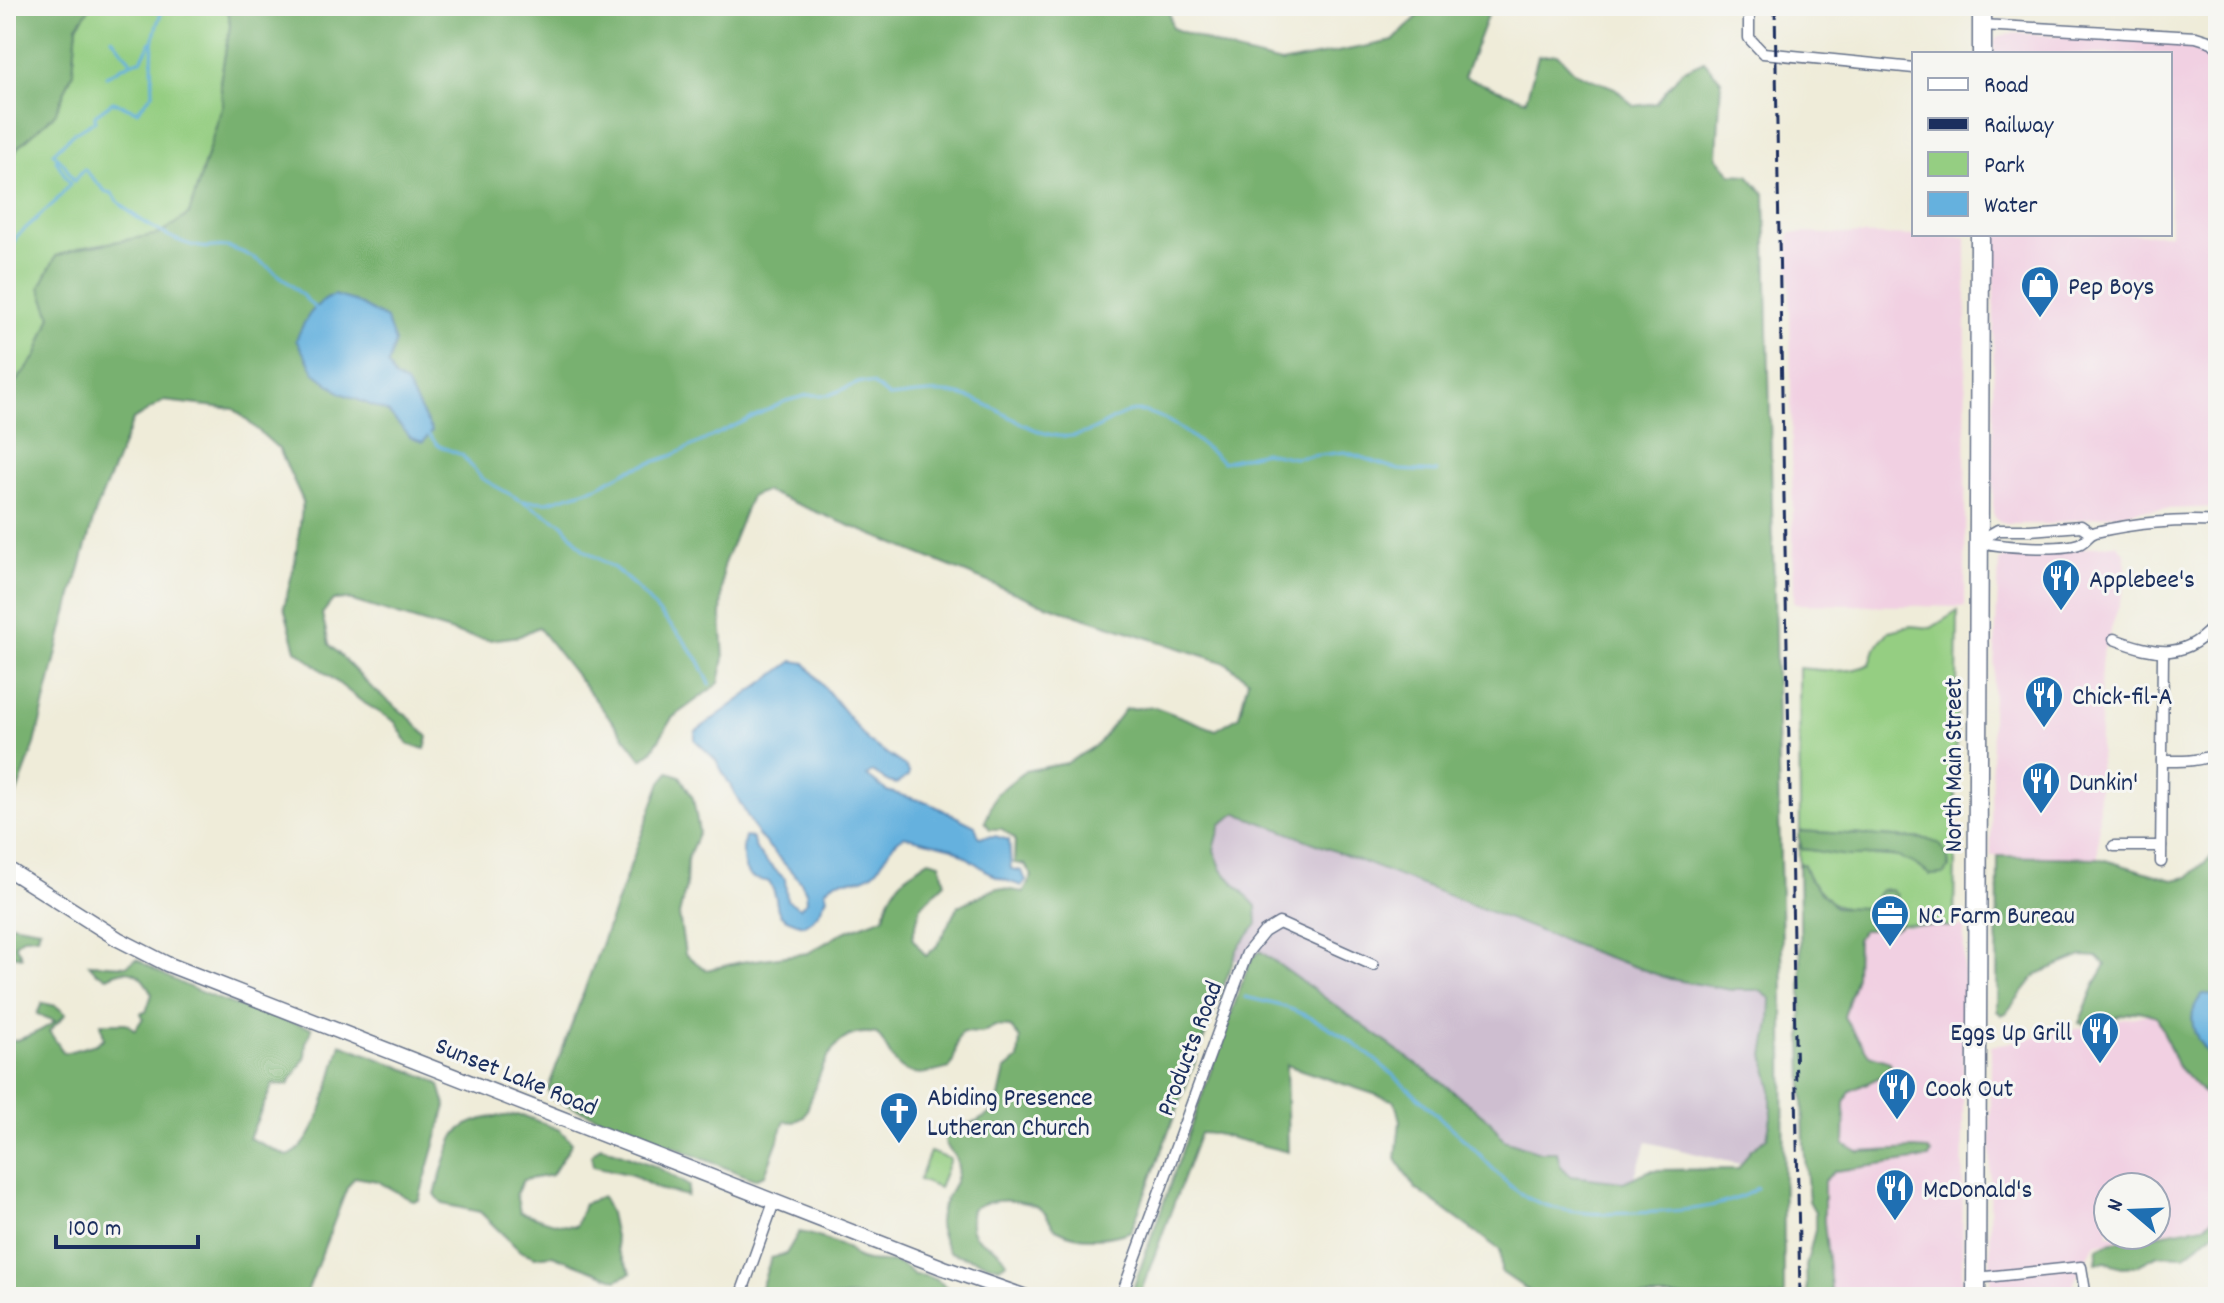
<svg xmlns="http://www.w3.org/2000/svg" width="2224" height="1303" font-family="Dekko,sans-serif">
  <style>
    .built { fill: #f1d0e2 }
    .industrial { fill: #cebed0 }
    .green { fill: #95ce82; stroke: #587e70; stroke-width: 2 }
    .forest { fill: #78b170; stroke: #4a7067; stroke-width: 2 }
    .water { fill: #65b1de; stroke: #40709e; stroke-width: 2 }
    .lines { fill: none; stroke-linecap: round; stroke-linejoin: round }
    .stream { stroke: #65b1de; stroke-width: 3 }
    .minor-casing { stroke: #657189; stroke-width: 13 }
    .secondary-casing { stroke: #657189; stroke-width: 17 }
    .trunk-casing { stroke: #657189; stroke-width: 21 }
    .minor { stroke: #fff; stroke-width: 10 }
    .secondary { stroke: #fff; stroke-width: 14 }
    .trunk { stroke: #fff; stroke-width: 18 }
    .rail { stroke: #1b2f5e; stroke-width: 3; stroke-dasharray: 12 6; stroke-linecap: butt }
    .labels { text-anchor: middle; stroke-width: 6; stroke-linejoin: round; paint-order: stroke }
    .poi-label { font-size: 26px; fill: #1b2f5e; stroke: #f6f6f2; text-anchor: start }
    .street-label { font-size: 26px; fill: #1b2f5e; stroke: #f6f6f2 }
  </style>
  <rect width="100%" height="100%" fill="#f6f6f2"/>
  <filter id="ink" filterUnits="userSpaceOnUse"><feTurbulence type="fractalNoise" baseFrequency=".0125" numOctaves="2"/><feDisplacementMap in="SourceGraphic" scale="16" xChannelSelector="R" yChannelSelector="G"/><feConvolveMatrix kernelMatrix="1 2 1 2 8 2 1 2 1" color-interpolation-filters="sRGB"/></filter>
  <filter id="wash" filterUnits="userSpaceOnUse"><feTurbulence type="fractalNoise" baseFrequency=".006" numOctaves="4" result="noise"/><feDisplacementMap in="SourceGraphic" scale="32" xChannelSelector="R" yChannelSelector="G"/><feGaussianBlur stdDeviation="1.8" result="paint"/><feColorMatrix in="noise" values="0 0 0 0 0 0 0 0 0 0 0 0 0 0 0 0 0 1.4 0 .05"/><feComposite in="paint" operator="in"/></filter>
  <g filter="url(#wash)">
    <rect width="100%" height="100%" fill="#efecd9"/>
    <g class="built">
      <polygon points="2014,33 2202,44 2212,48 2218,56 2218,507 2143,510 2049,524 2006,524 1996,519 1993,513 1994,234 2170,234 2170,54 1994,54 1994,41 1999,36"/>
      <polygon points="1789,233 1966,237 1965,607 1794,604"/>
      <polygon points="2112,544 2118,545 2125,553 2126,571 2125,587 2102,656 2101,667 2098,858 1991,856 1992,716 1999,561 2010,553 2053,553"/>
      <polygon points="1817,924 1964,927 1962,1297 1821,1297"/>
      <polygon points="2159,1012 2218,1114 2218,1216 2214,1222 2156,1233 2156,1187 2108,1187 2108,1235 2143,1235 2095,1244 2074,1282 2077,1297 1990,1297 1991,1046"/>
    </g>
    <polygon class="industrial" points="1193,782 1774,990 1777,1173 1647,1142 1627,1197 1519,1178 1255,970 1227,956"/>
    <g class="green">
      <polygon points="91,6 228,6 230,26 220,82 223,104 189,214 160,234 80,248 40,287 51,316 36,357 6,394 6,180 17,148 55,114 73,72 77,26"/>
      <path d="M1958,611L1954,927L1901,924L1896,904L1873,899L1867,908C1832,910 1816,900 1804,865L1799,863V843L1802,849L1859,856L1872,854L1908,858L1930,875L1949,868C1949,852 1941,844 1926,839L1800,831L1799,668C1823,670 1848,675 1870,664L1875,649L1889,631L1911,626L1931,628Z"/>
      <polygon points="930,1152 950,1159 939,1188 919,1180"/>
    </g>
    <g class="forest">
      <polygon points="6,6 91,6 77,26 73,72 55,114 17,148 6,180"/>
      <path d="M228,6H1168L1172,28L1236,52L1281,63L1393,41L1419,15L1422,6H1491L1464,77L1526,100L1538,56L1557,54L1574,72L1615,88L1634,106L1656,103L1682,71L1704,61L1721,80L1717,157L1731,174L1748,175L1765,195L1783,991L1784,1297H1538L1501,1272L1500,1250L1415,1188L1396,1159L1400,1121L1395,1101L1286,1065L1288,1152L1216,1134L1200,1133L1139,1297H1130L1246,972L1253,957L1260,951L1440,1081L1490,1121L1504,1140L1540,1152H1557L1560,1165L1571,1176L1623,1182L1651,1170L1738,1169L1751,1149L1767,1138L1771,1117V1086L1764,1055L1770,1023L1771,999L1759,990H1731L1670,979L1598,954L1237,813L1221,824L1214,850L1222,870L1256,906L1257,924L1238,948L1131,1231C1110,1239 1080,1242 1058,1230C1051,1227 1049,1216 1043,1211C1025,1197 990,1198 972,1209C964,1250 995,1237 1007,1262L999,1267L949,1252C945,1243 938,1231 939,1222C939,1202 958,1187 958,1168C957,1149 939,1151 947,1128L976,1122L991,1113L998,1101L1005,1070L1018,1059L1020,1039L1010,1027L995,1026L982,1033L962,1032C953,1044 958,1055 950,1068C931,1073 908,1080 895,1062C888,1053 885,1043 877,1034C826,1024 820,1081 804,1117L794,1122L785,1121L765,1175L754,1179L552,1099L548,1089L661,782L669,772L680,776L693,798L699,832L687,860L686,887L679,915L685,954L706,970L741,962L808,953L844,932L884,917C890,885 903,877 929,860L940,863L945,883L921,906L912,938L926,956L937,946L958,906L997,888L1024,892L1032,876L1025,865L1014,863L1015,839L1002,829H990L985,822L996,794L1025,771L1067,763L1098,744L1125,709L1155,707L1216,730L1239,716L1248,680L1226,663L1037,602L765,491L751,496L723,566L721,617L724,658L719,683L672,718L652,751L642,759L538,627L520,636L489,640L463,635L346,599L333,600L322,614L329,644L372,688L412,720L428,737L425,749L409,745L395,722L361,701L296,650L284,607L295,562L303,501L279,449L234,409L164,401L133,420L96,510L61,635L35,744L6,822V394L36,357L51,316L40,287L56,256L80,248L160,234L189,214L223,104L220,82L230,26Z"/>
      <path d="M1800,831L1926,839L1940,844C1946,854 1953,862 1945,874L1930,875C1905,854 1891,854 1860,856C1841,857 1821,851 1802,849L1798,836Z"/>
      <path d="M2218,851V995L2203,994C2181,1018 2197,1045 2218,1063V1114L2208,1098L2177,1065L2157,1016L2139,1011L2090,1025L2079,1023L2096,982L2106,965L2097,957L2082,956L2037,974L2006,1013L2001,1015L1997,1010L1998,856L2098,858L2173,880L2188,877Z"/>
      <polygon points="1799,863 1804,865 1810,880 1835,907 1867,908 1881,890 1891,889 1897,895 1901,924 1893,930 1863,930 1857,939 1856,976 1844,1017 1869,1055 1890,1062 1893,1071 1850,1091 1845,1103 1844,1144 1858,1152 1914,1149 1928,1150 1931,1153 1929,1158 1835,1171 1824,1181 1824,1222 1832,1297 1807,1297 1807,1294 1806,1266 1815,1230 1815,1212 1809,1201 1804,1146"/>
      <polygon points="6,923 40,929 38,936 24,937 15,944 22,957 6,954"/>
      <path d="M137,959C189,993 252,1012 312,1028L306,1042L305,1058L288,1085L273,1084L249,1138L287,1156C318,1148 332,1072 341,1044L431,1079L440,1085L446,1106L419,1200L413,1201L377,1181L355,1177L347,1188L305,1297H6V1042C20,1041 44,1030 55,1021L37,1014L42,1003L56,1006L66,1014L49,1031L64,1053L96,1044L104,1038L101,1023H126L135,1030L143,1018L141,1013L146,1012L152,994C141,972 130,965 107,977L97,973L89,964L126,966Z"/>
      <path d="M522,1115L560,1130L572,1143L552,1175L523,1180L516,1194L520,1212C539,1217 555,1226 576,1226L584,1204L602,1196L610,1213L618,1251L631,1273L617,1280L552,1255L535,1257L520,1251L480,1212L443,1204L435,1194C439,1181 449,1143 456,1134C471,1116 502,1116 522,1115Z"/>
      <polygon points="601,1146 657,1167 689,1186 687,1196 658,1189 632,1175 593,1166 591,1155"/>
      <polygon points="2218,1213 2218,1229 2184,1256 2158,1255 2137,1266 2122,1267 2106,1262 2096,1263 2098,1248 2108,1243 2204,1226"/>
      <path d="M799,1232C810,1233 837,1244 847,1248C851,1250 853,1255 856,1257C876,1268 895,1253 914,1275C934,1274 944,1285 959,1297H758L771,1258L786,1254Z"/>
    </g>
    <g class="water">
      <path d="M334,295L354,301L386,319L395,342L388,365L394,377L406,384L432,431L423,442L411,438L388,412L341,393L315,373L296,340C305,319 313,304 334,295Z"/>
      <path d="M793,661L805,663L868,741L905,766L909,772V776L896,784L889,782L872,772L867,776L887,791L929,803L975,826L979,837L995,836L1009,840L1011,869L1022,871L1026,881L1022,886L996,877L953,848L904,836C886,845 885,870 865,877C848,884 840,873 825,891L827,897C821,909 816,919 804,925C763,914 786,907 769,882C764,880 754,880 750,876C741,869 742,846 745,837L753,838C753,854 774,868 785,879L787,900L800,908L807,901L806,892L801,882L758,835L716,760L695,740V732Z"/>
      <path d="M2203,994L2218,995V1063C2197,1045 2181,1018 2203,994Z"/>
    </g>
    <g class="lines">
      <g class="stream">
        <polyline points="112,38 130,60"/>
        <path d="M106,76C118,71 128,61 141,60L151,42"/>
        <path d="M53,153L65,165L74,181L84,169L106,192L112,193C124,214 176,244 201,247C211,249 220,244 231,248C263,258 293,285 316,309"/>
        <path d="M53,153L75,132L95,121V115L113,102L137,111L153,93C152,61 149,34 165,6"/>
        <polyline points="6,270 16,237 55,202 70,184 56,160"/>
        <polyline points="428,434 439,446 462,455 481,478 563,524 583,549 614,568 636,587 682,638 699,661 710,684"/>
        <path d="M524,501L548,502L597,487L627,471L671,456L786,401L808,395H829L861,382L873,384L889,397C915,395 937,389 963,396C997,404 1024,432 1059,436C1084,439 1101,425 1122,415C1153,398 1200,444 1223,462L1264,452L1294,458L1345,452L1399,470L1437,472"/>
        <path d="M1245,997C1261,1001 1278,1004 1293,1010C1361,1036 1413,1095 1467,1142C1488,1161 1504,1186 1530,1199C1570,1218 1614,1214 1657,1212C1688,1210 1730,1207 1757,1188"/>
      </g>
    </g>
  </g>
  <g filter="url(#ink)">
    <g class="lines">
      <defs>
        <g id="minor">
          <polyline points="1749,6 1749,38 1763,53 1914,68"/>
          <polyline points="1982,25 2196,37 2212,42 2218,48"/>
          <path d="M1978,541C1996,547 2064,551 2081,543C2087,540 2088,534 2096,532C2134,523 2179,519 2218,522"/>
          <polyline points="1979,541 1998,530 2030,530 2081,526 2091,533"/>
          <path d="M2114,639C2156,655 2187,661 2218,621"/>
          <path d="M2162,761C2182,761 2199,762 2218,753"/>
          <polyline points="2114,846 2161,846"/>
          <polyline points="2161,862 2163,653"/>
          <polyline points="1976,1278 2081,1267 2086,1297"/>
          <polyline points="740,1297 774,1202"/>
          <polyline points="1121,1297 1247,953 1264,932 1279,923 1373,965"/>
        </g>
        <polyline id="secondary" points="6,868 118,939 167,964 944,1268 1026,1297"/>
        <g id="trunk">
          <polyline points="1982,54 1982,6"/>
          <polyline points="1976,1297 1980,234"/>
        </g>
      </defs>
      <use href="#minor" class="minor-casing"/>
      <use href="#secondary" class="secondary-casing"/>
      <use href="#trunk" class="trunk-casing"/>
      <use href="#minor" class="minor"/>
      <use href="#secondary" class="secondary"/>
      <use href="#trunk" class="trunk"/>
      <path class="rail" d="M1775,6C1782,436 1792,867 1800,1297"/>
    </g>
  </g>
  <defs>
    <symbol id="shop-pin" viewBox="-11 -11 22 30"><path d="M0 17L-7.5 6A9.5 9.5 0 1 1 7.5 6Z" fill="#1f6fb2" stroke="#f6f6f2"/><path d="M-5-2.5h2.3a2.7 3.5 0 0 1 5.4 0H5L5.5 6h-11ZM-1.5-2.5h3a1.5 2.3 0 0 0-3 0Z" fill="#fff"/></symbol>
    <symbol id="restaurant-pin" viewBox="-11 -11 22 30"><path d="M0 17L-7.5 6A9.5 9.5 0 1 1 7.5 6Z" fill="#1f6fb2" stroke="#f6f6f2"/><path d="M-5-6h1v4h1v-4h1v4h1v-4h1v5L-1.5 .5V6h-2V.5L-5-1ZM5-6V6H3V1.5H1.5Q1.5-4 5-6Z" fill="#fff"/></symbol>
    <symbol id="office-pin" viewBox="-11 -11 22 30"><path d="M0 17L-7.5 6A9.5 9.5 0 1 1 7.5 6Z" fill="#1f6fb2" stroke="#f6f6f2"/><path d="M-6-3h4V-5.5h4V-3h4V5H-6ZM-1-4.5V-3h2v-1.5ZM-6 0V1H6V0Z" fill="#fff"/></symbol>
    <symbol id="church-pin" viewBox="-11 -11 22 30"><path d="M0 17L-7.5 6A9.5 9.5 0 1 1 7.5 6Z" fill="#1f6fb2" stroke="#f6f6f2"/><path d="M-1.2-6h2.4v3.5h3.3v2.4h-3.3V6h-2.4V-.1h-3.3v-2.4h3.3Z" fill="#fff"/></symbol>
  </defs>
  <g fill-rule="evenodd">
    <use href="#shop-pin" x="2018" y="263" width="44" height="60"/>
    <use href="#restaurant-pin" x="2039" y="556" width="44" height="60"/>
    <use href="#restaurant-pin" x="2022" y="673" width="44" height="60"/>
    <use href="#restaurant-pin" x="2019" y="759" width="44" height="60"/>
    <use href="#office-pin" x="1868" y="892" width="44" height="60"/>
    <use href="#restaurant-pin" x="2078" y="1009" width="44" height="60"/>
    <use href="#restaurant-pin" x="1875" y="1065" width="44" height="60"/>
    <use href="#church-pin" x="877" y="1089" width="44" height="60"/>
    <use href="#restaurant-pin" x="1873" y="1166" width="44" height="60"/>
  </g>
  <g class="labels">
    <g class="poi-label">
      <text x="2068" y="294">Pep Boys</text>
      <text x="2089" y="587">Applebee's</text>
      <text x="2072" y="704">Chick-fil-A</text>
      <text x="2069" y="790">Dunkin'</text>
      <text x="1918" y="923">NC Farm Bureau</text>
      <text x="2072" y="1040" text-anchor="end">Eggs Up Grill</text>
      <text x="1925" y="1096">Cook Out</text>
      <text x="927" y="1105">Abiding Presence<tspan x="927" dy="30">Lutheran Church</tspan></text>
      <text x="1923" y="1197">McDonald's</text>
    </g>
    <g class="street-label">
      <text transform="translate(1952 765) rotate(-90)" y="9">North Main Street</text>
      <text transform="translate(1188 1048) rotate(-69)" y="9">Products Road</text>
      <text transform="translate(517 1075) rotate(22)" y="9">Sunset Lake Road</text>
    </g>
  </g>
  <rect width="2224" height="1303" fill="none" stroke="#f6f6f2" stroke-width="32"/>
  <rect x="1912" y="52" width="260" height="184" fill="#f6f6f2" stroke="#9ea6b7" stroke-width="2"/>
  <rect x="1928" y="78" width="40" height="12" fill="#ffffff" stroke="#9ea6b7" stroke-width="2"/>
  <text x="1984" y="92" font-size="24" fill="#1b2f5e">Road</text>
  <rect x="1928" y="118" width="40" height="12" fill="#1b2f5e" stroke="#9ea6b7" stroke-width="2"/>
  <text x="1984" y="132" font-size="24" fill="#1b2f5e">Railway</text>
  <rect x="1928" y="152" width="40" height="24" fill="#95ce82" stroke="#9ea6b7" stroke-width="2"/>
  <text x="1984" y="172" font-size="24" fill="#1b2f5e">Park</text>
  <rect x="1928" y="192" width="40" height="24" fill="#65b1de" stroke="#9ea6b7" stroke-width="2"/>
  <text x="1984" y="212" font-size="24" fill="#1b2f5e">Water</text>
  <g transform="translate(2132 1211) rotate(289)"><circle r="38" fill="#f6f6f2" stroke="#9ea6b7" stroke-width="2"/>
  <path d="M0-6L14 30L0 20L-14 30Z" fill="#1f6fb2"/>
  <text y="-12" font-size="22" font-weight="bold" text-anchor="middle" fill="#1b2f5e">N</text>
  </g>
  <path d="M56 1235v12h142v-12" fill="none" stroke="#1b2f5e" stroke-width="4"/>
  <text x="68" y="1235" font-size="24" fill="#1b2f5e" stroke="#f6f6f2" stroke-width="6" paint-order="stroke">100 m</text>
</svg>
